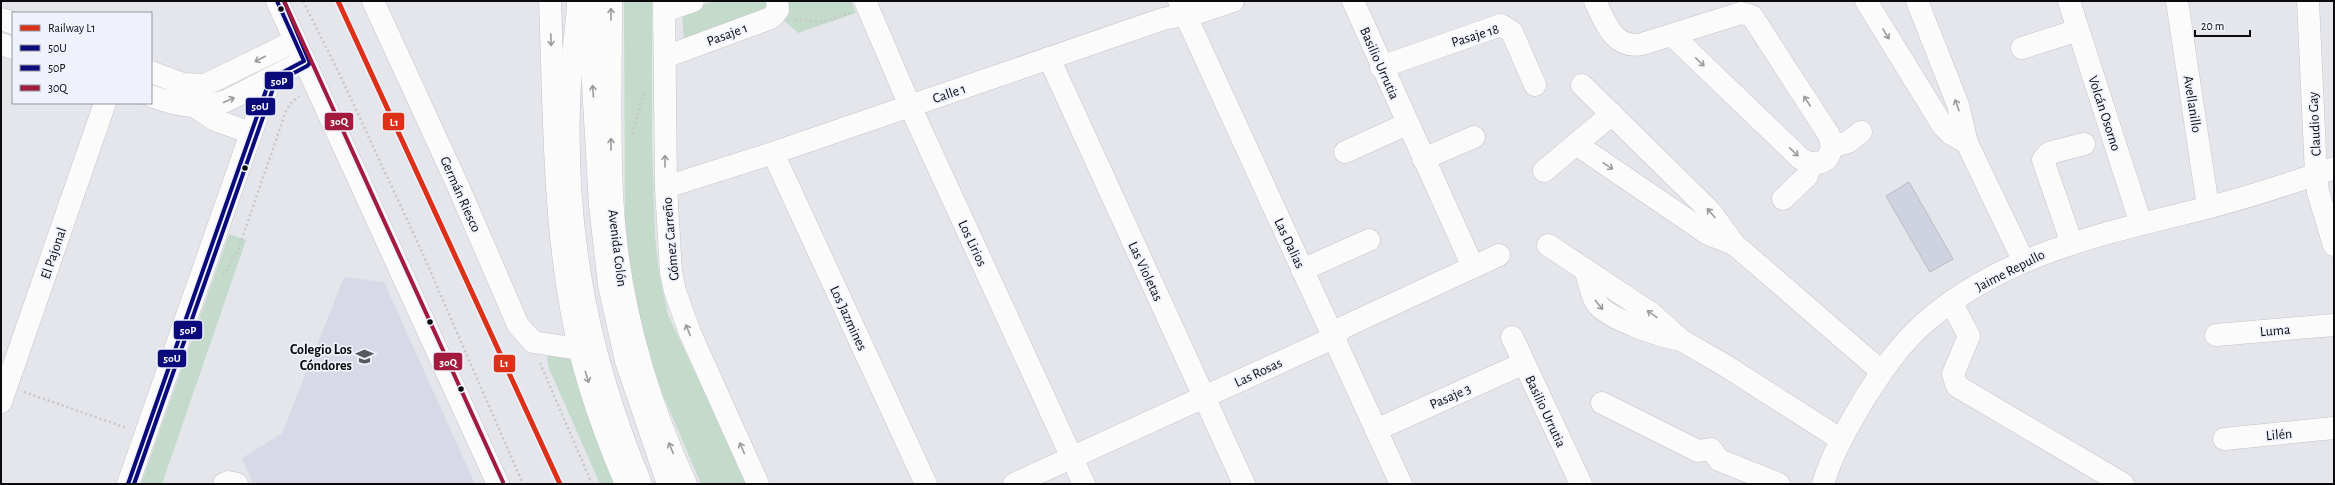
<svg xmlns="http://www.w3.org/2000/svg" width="2335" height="485" font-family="'Alegreya Sans',sans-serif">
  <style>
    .built { fill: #d7dae6 }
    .green { fill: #c4dacb }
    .building { fill: #cfd3e1; stroke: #babbbf }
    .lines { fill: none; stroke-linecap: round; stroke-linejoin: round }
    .minor-casing { stroke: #c3c4c8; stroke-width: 23 }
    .major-casing { stroke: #c3c4c8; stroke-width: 23 }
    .path { stroke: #c7c7c9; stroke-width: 2.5; stroke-dasharray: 2 3; stroke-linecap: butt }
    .minor { stroke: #fbfbfc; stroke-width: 22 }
    .major { stroke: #fbfbfc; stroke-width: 22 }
    .bus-1-casing { stroke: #eff2fc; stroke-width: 7 }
    .bus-2-casing { stroke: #eff2fc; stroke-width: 7 }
    .bus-3-casing { stroke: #eff2fc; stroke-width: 7 }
    .bus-1 { stroke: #0a0a7a; stroke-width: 4 }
    .bus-2 { stroke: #0a0a7a; stroke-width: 4 }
    .bus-3 { stroke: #a31a3f; stroke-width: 4 }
    .rail-1-casing { stroke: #eff2fc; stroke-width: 8 }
    .rail-1 { stroke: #dd3018; stroke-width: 5 }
    .oneway { stroke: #9b9b9d }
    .bus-dot { fill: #0b0b0e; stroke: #eff2fc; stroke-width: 1.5 }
    .labels { text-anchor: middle; stroke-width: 3.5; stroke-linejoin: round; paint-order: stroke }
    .street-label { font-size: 14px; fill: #0b0b0e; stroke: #eff2fc }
    .poi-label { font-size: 14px; font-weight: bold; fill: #0b0b0e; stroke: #eff2fc; text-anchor: end }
    .line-badge { stroke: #eff2fc; stroke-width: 1.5 }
    .badge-label { font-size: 11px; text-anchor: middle; font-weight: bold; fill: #fff }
  </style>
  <rect width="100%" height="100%" fill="#e5e6eb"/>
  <polygon class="built" points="344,277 384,282 475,484 253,484 242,458 282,433"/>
  <g class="green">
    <polygon points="624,1 652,1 652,140 655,236 659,273 668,315 748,484 701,484 657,381 629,277 625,223"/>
    <polygon points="714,1 851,1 856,13 798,33 771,9 684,40 682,13"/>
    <polygon points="229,234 246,240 162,484 141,484"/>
    <polygon points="547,353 572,358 619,484 600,484 548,366"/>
  </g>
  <polygon class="building" points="1909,182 1953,259 1930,272 1886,196"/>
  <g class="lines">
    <defs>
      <g id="minor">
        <polyline points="277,1 498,484"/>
        <polyline points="373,1 458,186 518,325 533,342 579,349"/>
        <path d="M578,1C577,36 569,71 569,106C565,241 590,361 641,484"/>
        <polyline points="664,1 666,187 671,272 675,291 690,333 758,484"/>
        <polyline points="865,1 910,106 1084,484"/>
        <polyline points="1179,1 1401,484"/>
        <polyline points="1353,1 1473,267"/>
        <path d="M1595,1C1605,22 1614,50 1642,44L1741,13L1752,16L1829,135L1832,147L1828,158C1819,165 1810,165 1800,158L1672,35"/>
        <polyline points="1866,1 1943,126 1951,134 1967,143"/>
        <polyline points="1917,1 1958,105 1967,143 2023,260"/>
        <polyline points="2069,1 2141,224"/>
        <polyline points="2177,1 2208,207"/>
        <polyline points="2308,1 2316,174 2318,192 2334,245"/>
        <polyline points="591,9 593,84 600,205 609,285 626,361 668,484"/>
        <polyline points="664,11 693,1"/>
        <polyline points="1,19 13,23"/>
        <polyline points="1,44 13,48"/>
        <polyline points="2022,48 2078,30"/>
        <polyline points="665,57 771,18 778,10 777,1"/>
        <polyline points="1049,58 1244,484"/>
        <polyline points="1381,67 1501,25 1512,32 1535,85"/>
        <polyline points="151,72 183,84 205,85 295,41"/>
        <polyline points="1582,85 1710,211 1734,244 1881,371"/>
        <path d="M151,96C178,106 198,110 226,101L304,61"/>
        <polyline points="197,108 215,120 251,133"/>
        <polyline points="1576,144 1708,234 1734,244"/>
        <polyline points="1832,147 1848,142 1861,132"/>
        <polyline points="1345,152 1407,124"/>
        <polyline points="773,153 926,484"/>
        <polyline points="1423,159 1474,137"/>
        <polyline points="1544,171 1612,114"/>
        <polyline points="666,187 773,153 1163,19 1200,12 1233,1"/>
        <polyline points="1783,199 1807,176 1811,164"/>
        <polyline points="2072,244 2043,160 2049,153 2084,144"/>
        <polyline points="1548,245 1652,314 1681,340 1726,366 1840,439"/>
        <path d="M1585,269C1589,281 1591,297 1599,306C1612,320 1662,337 1681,340"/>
        <polyline points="1302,270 1369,240"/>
        <polyline points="1951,302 1969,336 1953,374 1957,386 2123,484"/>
        <polyline points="2216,335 2334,325"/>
        <polyline points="1512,337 1581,484"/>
        <polyline points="1,402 105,103"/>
        <polyline points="1602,403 1698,451 1711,449 1719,460 1779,484"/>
        <polyline points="1376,430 1524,363"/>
        <polyline points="2224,439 2334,428"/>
        <polyline points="128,484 270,79"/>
        <polyline points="224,484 228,482 237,484"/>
        <polyline points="1014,484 1333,338 1344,327 1499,255"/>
        <path d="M1823,484C1832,454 1847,428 1863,401C1880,374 1897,348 1921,326C2000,254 2106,233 2206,208C2249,197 2292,183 2334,168"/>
      </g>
      <g id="major">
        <path d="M550,1C554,103 553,208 571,308C581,369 602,428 626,484"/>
        <path d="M611,1C611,66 609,130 612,195C617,295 644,393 686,484"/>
      </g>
    </defs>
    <use href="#minor" class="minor-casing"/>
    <use href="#major" class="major-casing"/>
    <g class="path">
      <polyline points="303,1 340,75 422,252 523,484"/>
      <polyline points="795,19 822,22 850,13"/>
      <polyline points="632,134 644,93"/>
      <polyline points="223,275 237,253 286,111 290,104 299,96"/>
      <polyline points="540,363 592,484"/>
      <polyline points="24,392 127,428"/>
    </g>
    <use href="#minor" class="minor"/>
    <use href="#major" class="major"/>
    <defs>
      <polyline id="bus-1" points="128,484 270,79 304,61 277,1"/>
      <polyline id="bus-2" points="134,484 275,83 307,66 310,63 284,1"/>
      <polyline id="bus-3" points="284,1 503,482"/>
    </defs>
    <use href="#bus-1" class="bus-1-casing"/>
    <use href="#bus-2" class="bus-2-casing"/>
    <use href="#bus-3" class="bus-3-casing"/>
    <use href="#bus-1" class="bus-1"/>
    <use href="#bus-2" class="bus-2"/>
    <use href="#bus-3" class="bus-3"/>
    <defs>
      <polyline id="rail-1" points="338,1 560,484"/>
    </defs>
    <use href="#rail-1" class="rail-1-casing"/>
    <use href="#rail-1" class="rail-1"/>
  </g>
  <defs><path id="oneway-shaft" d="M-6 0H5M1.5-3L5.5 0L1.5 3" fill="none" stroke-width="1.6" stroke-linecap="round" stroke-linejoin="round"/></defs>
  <g class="oneway">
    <use href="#oneway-shaft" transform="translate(611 14) rotate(-90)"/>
    <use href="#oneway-shaft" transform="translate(1886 34) rotate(58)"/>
    <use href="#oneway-shaft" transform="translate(551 40) rotate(88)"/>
    <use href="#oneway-shaft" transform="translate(260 59) rotate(153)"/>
    <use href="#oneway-shaft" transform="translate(1700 62) rotate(44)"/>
    <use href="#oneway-shaft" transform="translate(593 91) rotate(-94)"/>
    <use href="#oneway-shaft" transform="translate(229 100) rotate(-24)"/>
    <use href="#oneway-shaft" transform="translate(1807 101) rotate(-123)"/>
    <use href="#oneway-shaft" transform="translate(1957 105) rotate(-110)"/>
    <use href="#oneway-shaft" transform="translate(611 144) rotate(-90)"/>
    <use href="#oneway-shaft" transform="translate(1794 152) rotate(44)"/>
    <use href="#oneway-shaft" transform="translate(665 161) rotate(-90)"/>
    <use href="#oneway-shaft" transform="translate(1608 166) rotate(34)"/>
    <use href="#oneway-shaft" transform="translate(1711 213) rotate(-131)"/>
    <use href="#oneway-shaft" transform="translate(1599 305) rotate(51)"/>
    <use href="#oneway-shaft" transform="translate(1652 314) rotate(-145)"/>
    <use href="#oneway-shaft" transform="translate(688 330) rotate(-112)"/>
    <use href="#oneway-shaft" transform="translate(587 377) rotate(73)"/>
    <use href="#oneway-shaft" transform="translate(671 448) rotate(-112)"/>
    <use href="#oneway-shaft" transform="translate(742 448) rotate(-114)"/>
  </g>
  <defs>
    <symbol id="school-bare" viewBox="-9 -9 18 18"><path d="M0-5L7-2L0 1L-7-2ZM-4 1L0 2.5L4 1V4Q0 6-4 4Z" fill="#57585b" stroke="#eff2fc" stroke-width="2.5" paint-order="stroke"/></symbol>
  </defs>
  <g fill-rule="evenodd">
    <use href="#school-bare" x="352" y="344" width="25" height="25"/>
  </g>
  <g class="bus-dot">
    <circle cx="281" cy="9" r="3.5"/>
    <circle cx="245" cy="168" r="3.5"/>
    <circle cx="430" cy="322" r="3.5"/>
    <circle cx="461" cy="389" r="3.5"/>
  </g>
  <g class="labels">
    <g class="street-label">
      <text transform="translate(727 34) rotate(-20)" y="5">Pasaje 1</text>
      <text transform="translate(1475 35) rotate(-17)" y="5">Pasaje 18</text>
      <text transform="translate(1380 63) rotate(66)" y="5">Basilio Urrutia</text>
      <text transform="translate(949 93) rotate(-19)" y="5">Calle 1</text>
      <text transform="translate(2193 104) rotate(81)" y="5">Avellanillo</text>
      <text transform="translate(2105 113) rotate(72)" y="5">Volcán Osorno</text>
      <text transform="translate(2314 124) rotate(-93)" y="5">Claudio Gay</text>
      <text transform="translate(461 194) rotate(66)" y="5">Germán Riesco</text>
      <text transform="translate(670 239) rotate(-95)" y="5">Gómez Carreño</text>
      <text transform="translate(973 243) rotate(65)" y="5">Los Lirios</text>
      <text transform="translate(1290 243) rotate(65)" y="5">Las Dalias</text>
      <text transform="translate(618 248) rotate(83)" y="5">Avenida Colón</text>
      <text transform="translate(53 253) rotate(-71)" y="5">El Pajonal</text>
      <text transform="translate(2010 270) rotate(-27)" y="5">Jaime Repullo</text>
      <text transform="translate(1146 271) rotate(65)" y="5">Las Violetas</text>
      <text transform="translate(849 318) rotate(65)" y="5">Los Jazmines</text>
      <text transform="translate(2275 330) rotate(-5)" y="5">Luma</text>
      <text transform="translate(1258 372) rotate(-25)" y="5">Las Rosas</text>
      <text transform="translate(1450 396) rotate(-24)" y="5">Pasaje 3</text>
      <text transform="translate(1546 411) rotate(65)" y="5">Basilio Urrutia</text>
      <text transform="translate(2279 434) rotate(-5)" y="5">Lilén</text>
    </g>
    <g class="poi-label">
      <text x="352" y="354">Colegio Los<tspan x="352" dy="16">Cóndores</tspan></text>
    </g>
  </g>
  <g class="line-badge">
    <rect x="264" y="71" width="30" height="19" rx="4" fill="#0a0a7a"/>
    <rect x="245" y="97" width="31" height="19" rx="4" fill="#0a0a7a"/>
    <rect x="324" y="112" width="30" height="19" rx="4" fill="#a31a3f"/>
    <rect x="382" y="112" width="23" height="19" rx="4" fill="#dd3018"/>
    <rect x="173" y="320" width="30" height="20" rx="4" fill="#0a0a7a"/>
    <rect x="157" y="349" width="30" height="19" rx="4" fill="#0a0a7a"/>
    <rect x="433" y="352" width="30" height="19" rx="4" fill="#a31a3f"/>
    <rect x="493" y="354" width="23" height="19" rx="4" fill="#dd3018"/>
  </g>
  <g class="badge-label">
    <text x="279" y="85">50P</text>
    <text x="260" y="110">50U</text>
    <text x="339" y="125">30Q</text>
    <text x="394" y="126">L1</text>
    <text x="188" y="334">50P</text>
    <text x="172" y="362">50U</text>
    <text x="448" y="366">30Q</text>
    <text x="504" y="367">L1</text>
  </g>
  <rect width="2335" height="485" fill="none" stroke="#0b0b0e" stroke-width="4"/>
  <rect x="12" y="12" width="140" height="92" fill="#eff2fc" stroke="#94969d"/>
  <rect x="20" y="25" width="20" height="6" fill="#dd3018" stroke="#94969d"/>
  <text x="48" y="32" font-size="12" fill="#0b0b0e">Railway L1</text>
  <rect x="20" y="45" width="20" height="6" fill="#0a0a7a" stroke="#94969d"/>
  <text x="48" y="52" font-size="12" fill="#0b0b0e">50U</text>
  <rect x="20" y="65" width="20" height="6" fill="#0a0a7a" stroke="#94969d"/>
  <text x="48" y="72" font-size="12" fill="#0b0b0e">50P</text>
  <rect x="20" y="85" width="20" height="6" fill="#a31a3f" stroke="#94969d"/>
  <text x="48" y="92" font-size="12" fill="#0b0b0e">30Q</text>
  <path d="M2195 30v6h55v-6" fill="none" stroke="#0b0b0e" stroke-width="2"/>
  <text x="2201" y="30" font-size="12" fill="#0b0b0e" stroke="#eff2fc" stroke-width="3" paint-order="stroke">20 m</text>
</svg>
